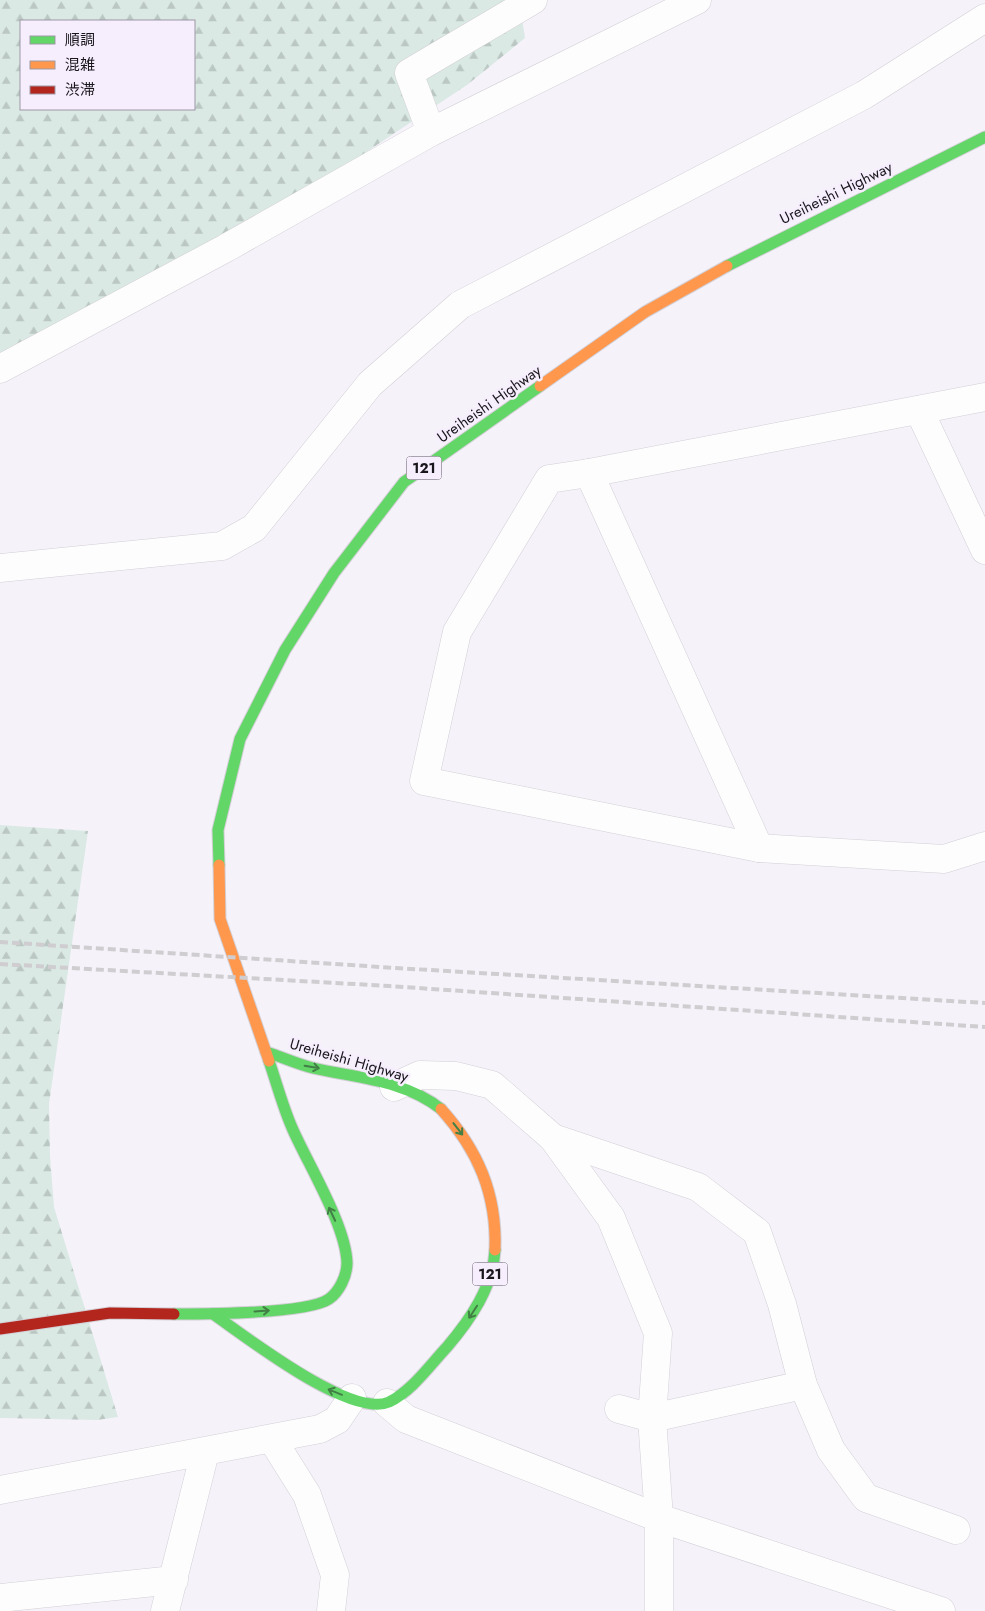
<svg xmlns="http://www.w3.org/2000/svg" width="985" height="1611" font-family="Jost,'Noto Sans JP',sans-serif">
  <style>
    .forest { fill: url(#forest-firs); fill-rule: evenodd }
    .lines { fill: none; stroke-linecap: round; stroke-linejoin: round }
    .street-casing { stroke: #d2cfd5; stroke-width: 29 }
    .fast-casing { stroke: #d2cfd5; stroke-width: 13 }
    .slow-casing { stroke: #d2cfd5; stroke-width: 13 }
    .jam-casing { stroke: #d2cfd5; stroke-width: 13 }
    .street { stroke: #fefdfe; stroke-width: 28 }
    .fast { stroke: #63d668; stroke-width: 11 }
    .slow { stroke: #ff974d; stroke-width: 11 }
    .jam { stroke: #b3261e; stroke-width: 11 }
    .rail { stroke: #cfcdd0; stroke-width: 4; stroke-dasharray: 8 4; stroke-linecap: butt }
    .oneway { stroke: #417f45 }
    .labels { text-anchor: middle; stroke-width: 5; stroke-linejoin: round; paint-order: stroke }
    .shield { fill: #f6eefd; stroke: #5b565f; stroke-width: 1 }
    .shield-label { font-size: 14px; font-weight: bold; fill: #18151b }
    .street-label { font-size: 15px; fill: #18151b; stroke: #f6eefd }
  </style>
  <defs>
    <pattern id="forest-firs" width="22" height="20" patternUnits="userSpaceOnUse" patternTransform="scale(1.25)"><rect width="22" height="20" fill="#dae9e4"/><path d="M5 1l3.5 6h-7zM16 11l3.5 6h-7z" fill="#bac7c3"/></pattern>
  </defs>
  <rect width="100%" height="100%" fill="#f6f2fa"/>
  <g class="forest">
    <path d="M0,0H519L525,38L467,85L190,269L0,364ZM21,21H194V109H21Z"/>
    <polygon points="0,825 88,831 49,1104 50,1156 54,1207 118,1417 97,1420 0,1418"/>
  </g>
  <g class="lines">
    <defs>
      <g id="street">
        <polyline points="431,132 409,73 533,0"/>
        <polyline points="0,369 226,248 431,132 697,0"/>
        <polyline points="985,397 589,473 549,479 457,632 424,781 759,848 944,859 985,846"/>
        <polyline points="919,410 985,550"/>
        <polyline points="589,473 759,848"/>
        <polyline points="0,568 222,546 254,528 370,384 460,305 864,95 985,18"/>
        <polyline points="394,1087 420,1075 456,1076 492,1085 553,1138 611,1218 658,1333 652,1418 659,1518 659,1611"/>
        <polyline points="553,1138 698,1187 757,1232 782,1304 803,1385 831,1450 866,1498 956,1530"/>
        <polyline points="387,1403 406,1419 659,1518 941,1611"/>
        <polyline points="619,1409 652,1418 803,1385"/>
        <polyline points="272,1439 307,1495 335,1575 331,1611"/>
        <polyline points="0,1490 320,1429 337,1420 352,1398"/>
        <polyline points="0,1598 174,1580"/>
        <polyline points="165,1611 205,1452"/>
      </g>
      <g id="fast">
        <polyline points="727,266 985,137"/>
        <polyline points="219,865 218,830 240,739 285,650 334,573 404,482 540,386"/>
        <path d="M266,1052C282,1057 297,1064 313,1068C356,1078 405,1080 441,1109"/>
        <path d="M174,1314C203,1314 307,1314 329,1299C339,1292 347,1276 347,1263C346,1226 309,1166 293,1130C283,1108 277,1084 269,1061"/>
        <path d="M213,1314C245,1336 351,1419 389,1402C412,1391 430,1365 447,1347C470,1320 493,1287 495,1250"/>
      </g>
      <g id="slow">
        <polyline points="540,386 645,312 727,266"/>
        <polyline points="219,865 220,919 269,1061"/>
        <path d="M441,1109C478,1150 497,1194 495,1250"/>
      </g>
      <polyline id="jam" points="0,1329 110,1313 174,1314"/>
    </defs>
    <use href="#street" class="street-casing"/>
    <use href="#fast" class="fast-casing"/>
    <use href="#slow" class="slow-casing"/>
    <use href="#jam" class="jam-casing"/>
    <use href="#street" class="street"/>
    <use href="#fast" class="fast"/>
    <use href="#slow" class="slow"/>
    <use href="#jam" class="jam"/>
    <g class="rail">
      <polyline points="0,942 396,968 985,1003"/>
      <polyline points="0,964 389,986 985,1027"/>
    </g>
  </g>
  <defs><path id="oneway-shaft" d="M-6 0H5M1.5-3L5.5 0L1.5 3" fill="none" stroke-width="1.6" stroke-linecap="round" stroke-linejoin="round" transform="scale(1.25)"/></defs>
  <g class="oneway">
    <use href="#oneway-shaft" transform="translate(312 1067) rotate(10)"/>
    <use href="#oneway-shaft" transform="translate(458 1129) rotate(52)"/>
    <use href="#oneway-shaft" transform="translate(332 1214) rotate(-115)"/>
    <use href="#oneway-shaft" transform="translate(262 1311) rotate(-4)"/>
    <use href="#oneway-shaft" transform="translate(473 1312) rotate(123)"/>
    <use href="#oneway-shaft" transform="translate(335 1392) rotate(-158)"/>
  </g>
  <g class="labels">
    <g class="shield">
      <rect x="406.5" y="456.5" width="35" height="23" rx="4"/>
      <rect x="472.5" y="1262.5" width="35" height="23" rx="4"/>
    </g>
    <g class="shield-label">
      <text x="424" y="473">121</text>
      <text x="490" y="1279">121</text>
    </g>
    <g class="street-label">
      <text transform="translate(836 193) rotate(-26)" y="5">Ureiheishi Highway</text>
      <text transform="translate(489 404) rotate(-35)" y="5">Ureiheishi Highway</text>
      <text transform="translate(349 1060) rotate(16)" y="5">Ureiheishi Highway</text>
    </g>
  </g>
  <rect x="20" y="20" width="175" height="90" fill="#f6eefd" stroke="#9d97a3"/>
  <rect x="30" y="36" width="25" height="8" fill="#63d668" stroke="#9d97a3"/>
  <text x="65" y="45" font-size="15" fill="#18151b">順調</text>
  <rect x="30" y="61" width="25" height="8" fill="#ff974d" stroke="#9d97a3"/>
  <text x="65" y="70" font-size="15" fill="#18151b">混雑</text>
  <rect x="30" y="86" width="25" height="8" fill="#b3261e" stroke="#9d97a3"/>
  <text x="65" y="95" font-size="15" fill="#18151b">渋滞</text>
</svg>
